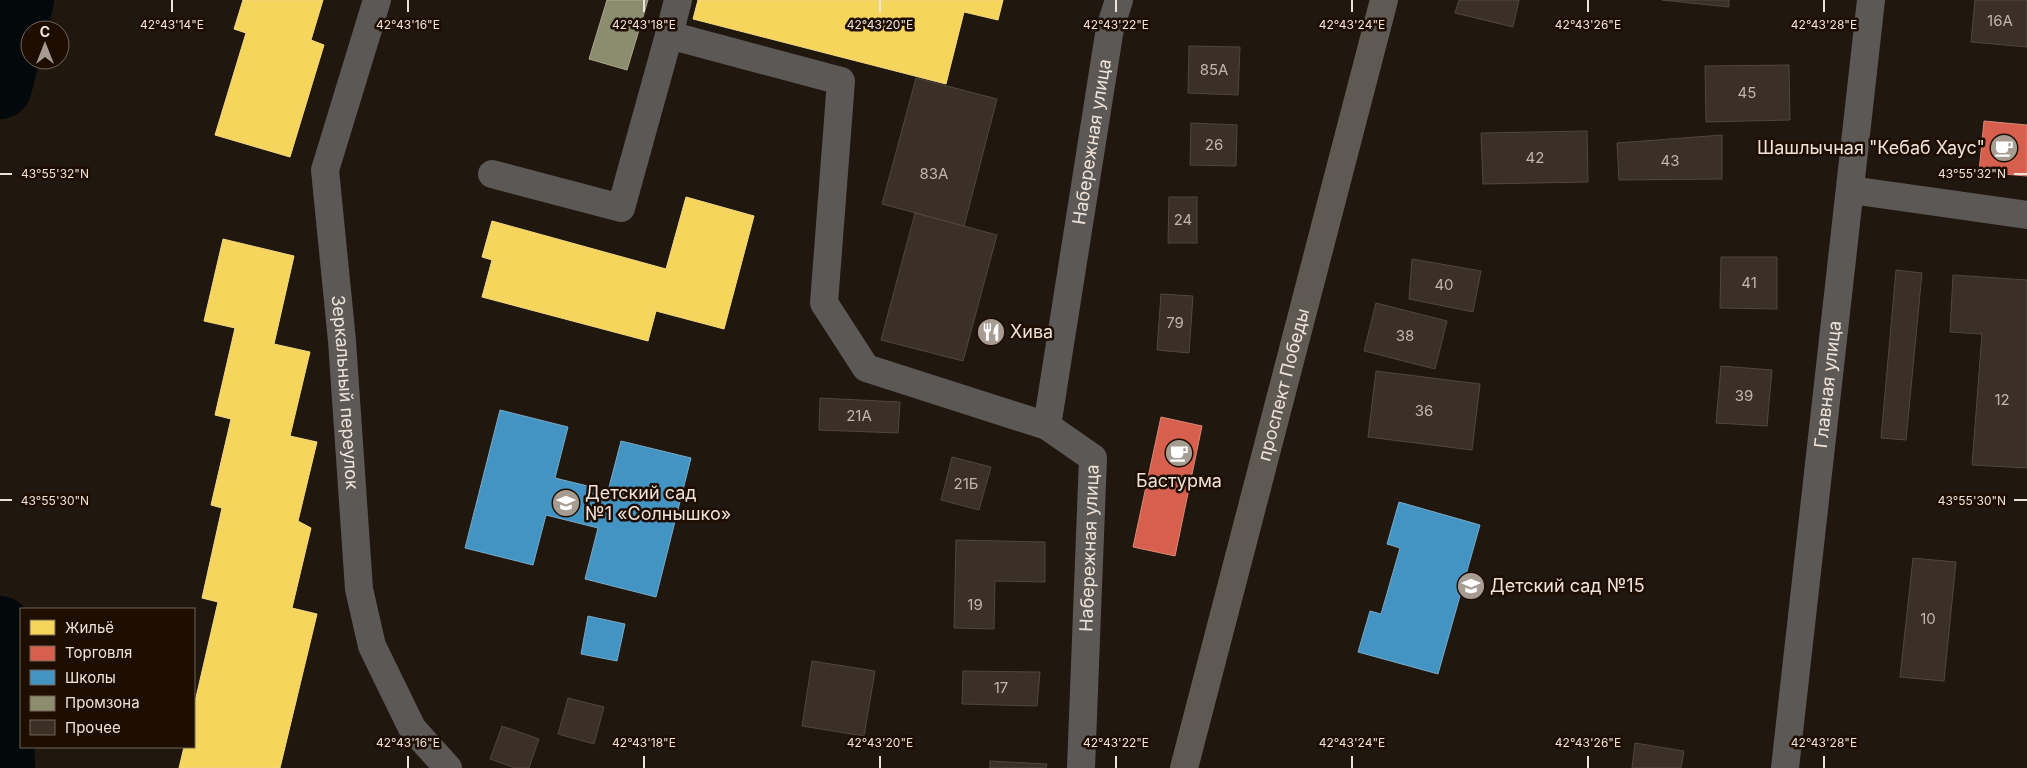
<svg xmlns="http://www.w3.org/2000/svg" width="2027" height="768" font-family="Inter,sans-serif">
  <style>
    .homes { fill: #f6d55c; stroke: #f4d982 }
    .shops { fill: #d6604d; stroke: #de8777 }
    .schools { fill: #4393c3; stroke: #77abca }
    .industry { fill: #8c8c6e; stroke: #aaa68e }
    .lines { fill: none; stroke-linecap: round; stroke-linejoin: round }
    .river { stroke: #03080b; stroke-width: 64 }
    .building { fill: #3b3025; stroke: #4f4740 }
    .minor { stroke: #5c5855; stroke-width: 28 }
    .major { stroke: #5f5953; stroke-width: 28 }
    .ticks { fill: none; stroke: #efe3d9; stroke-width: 2 }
    .labels { text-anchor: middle; stroke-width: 5; stroke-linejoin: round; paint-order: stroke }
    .number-label { font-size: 15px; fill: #c2b6ac }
    .street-label { font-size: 18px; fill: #efe3d9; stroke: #1e0d01 }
    .poi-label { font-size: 18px; fill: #efe3d9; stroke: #1e0d01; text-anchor: start }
    .ticks-label { font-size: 12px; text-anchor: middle; fill: #efe3d9; stroke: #1e0d01; stroke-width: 5; stroke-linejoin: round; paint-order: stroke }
  </style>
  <rect width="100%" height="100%" fill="#20170f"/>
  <g class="homes">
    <polygon points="243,0 323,0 311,40 324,45 290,157 215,135 246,33 234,29"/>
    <polygon points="698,0 1003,0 998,20 964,12 946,84 693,19"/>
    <polygon points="686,197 754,216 724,329 656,311 648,341 482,297 492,260 482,257 492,221 666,269"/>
    <polygon points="223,239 294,256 274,344 310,352 290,436 317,442 298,521 311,528 292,608 317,614 280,768 179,768 184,747 194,747 194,706 218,602 202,598 222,508 211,505 231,419 215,415 235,328 204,321"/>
  </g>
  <g class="shops">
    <polygon points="1984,121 2027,125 2027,176 1979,172"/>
    <polygon points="1161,417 1202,426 1175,556 1133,547"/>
  </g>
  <g class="schools">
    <polygon points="500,410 568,427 555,478 608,491 621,441 691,458 656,597 585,579 598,528 546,515 533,565 465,548"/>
    <polygon points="1399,502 1480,525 1438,674 1358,652 1370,611 1381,614 1400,548 1387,544"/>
    <polygon points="588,616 625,624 617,661 581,654"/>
  </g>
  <polygon class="industry" points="607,0 648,0 627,70 589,59"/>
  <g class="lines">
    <g class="river">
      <polyline points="0,87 22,0"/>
      <polyline points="0,628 3,768"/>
    </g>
  </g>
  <g class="building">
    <polygon points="1459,0 1519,0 1513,27 1455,13"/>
    <polygon points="1662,0 1729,0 1729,7"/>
    <polygon points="1975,0 2027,0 2027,47 1971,42"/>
    <polygon points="1189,46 1240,47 1238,95 1188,93"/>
    <polygon points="1789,65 1790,120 1706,122 1705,66"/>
    <polygon points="916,78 997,99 964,226 882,204"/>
    <polygon points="1191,123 1237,125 1236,166 1190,165"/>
    <polygon points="1587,131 1588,182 1483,184 1481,133"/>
    <polygon points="1722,135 1722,179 1619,180 1617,143"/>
    <polygon points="1169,197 1197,197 1197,243 1168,243"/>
    <polygon points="915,213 997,235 963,361 881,340"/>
    <polygon points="1721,257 1777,257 1777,309 1720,308"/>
    <polygon points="1412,259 1481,271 1473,312 1409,299"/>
    <polygon points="1896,270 1922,273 1906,440 1881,438"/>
    <polygon points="1953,275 2027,280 2027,468 1972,465 1982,334 1950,332"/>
    <polygon points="1161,294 1193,296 1189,353 1157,350"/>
    <polygon points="1376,303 1447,321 1435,369 1364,351"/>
    <polygon points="1721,366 1772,370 1767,426 1716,423"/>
    <polygon points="1376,371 1480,384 1472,450 1368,437"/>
    <polygon points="820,398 900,402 898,433 819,430"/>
    <polygon points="952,457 991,467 979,510 941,500"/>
    <polygon points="956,540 1045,542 1045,582 995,581 994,629 954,628"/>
    <polygon points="1913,558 1956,562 1944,681 1900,677"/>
    <polygon points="812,661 875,671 864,736 802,726"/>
    <polygon points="963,671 1040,672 1037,706 962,704"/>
    <polygon points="568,698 604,707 594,744 558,734"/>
    <polygon points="502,726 539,739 529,768 515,768 490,759"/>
    <polygon points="1635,743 1684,751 1681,768 1632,768"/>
    <polygon points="990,761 1047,764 1046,768 990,768"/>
  </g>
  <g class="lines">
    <g class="minor">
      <path id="s1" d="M377,0L325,170L342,341L359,589L372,646L412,728L448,768"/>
      <polyline points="669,35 678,0"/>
      <polyline points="492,174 621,208 669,35 841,81 824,303 866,368 1047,426"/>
      <polyline points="1851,190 2027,215"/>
      <path id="s2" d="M1081,768L1093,458L1047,426L1110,28L1119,0"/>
      <path id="s3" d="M1785,768L1871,0"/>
    </g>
    <path class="major" id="s4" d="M1184,768L1384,0"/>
  </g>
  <path class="ticks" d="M172,0V12M408,0V12M644,0V12M880,0V12M1116,0V12M1352,0V12M1588,0V12M1824,0V12M0,174H12M2014,174H2027M0,500H12M2014,500H2027M408,756V768M644,756V768M880,756V768M1116,756V768M1352,756V768M1588,756V768M1824,756V768"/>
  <defs>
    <symbol id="cafe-disc" viewBox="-11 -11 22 22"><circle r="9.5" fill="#a79c92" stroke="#1e0d01"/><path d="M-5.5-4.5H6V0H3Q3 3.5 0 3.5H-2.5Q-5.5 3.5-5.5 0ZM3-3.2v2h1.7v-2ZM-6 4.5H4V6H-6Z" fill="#fff"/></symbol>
    <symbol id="restaurant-disc" viewBox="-11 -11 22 22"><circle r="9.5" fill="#a79c92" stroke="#1e0d01"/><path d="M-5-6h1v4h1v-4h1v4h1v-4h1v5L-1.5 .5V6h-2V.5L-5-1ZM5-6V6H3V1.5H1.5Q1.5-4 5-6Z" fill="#fff"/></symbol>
    <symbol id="school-disc" viewBox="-11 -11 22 22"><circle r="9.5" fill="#a79c92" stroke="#1e0d01"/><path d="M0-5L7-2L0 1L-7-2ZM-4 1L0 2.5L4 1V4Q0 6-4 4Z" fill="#fff"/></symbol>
  </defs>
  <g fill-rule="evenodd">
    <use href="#cafe-disc" x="1988" y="132" width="32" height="32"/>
    <use href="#restaurant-disc" x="975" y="316" width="32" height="32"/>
    <use href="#cafe-disc" x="1163" y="437" width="32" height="32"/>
    <use href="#school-disc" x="550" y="487" width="32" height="32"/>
    <use href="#school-disc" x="1455" y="570" width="32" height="32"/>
  </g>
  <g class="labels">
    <g class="number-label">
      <text x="2000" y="26">16А</text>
      <text x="1214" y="75">85А</text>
      <text x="1747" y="98">45</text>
      <text x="1214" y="150">26</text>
      <text x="1535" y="163">42</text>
      <text x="1670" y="166">43</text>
      <text x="934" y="179">83А</text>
      <text x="1183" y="225">24</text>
      <text x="1749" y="288">41</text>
      <text x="1444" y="290">40</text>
      <text x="1175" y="328">79</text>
      <text x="1405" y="341">38</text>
      <text x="1744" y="401">39</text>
      <text x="2002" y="405">12</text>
      <text x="1424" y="416">36</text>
      <text x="859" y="421">21А</text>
      <text x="966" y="489">21Б</text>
      <text x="975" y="610">19</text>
      <text x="1928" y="624">10</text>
      <text x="1001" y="693">17</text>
    </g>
    <g class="street-label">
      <text dy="6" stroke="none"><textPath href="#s2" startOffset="654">Набережная улица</textPath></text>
      <text dy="6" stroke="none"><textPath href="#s4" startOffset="396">проспект Победы</textPath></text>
      <text dy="6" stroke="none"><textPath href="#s3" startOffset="386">Главная улица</textPath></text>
      <text dy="6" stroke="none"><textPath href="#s1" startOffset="401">Зеркальный переулок</textPath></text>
      <text dy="6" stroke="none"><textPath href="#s2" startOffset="220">Набережная улица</textPath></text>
    </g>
    <g class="poi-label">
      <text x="1985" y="154" text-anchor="end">Шашлычная "Кебаб Хаус"</text>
      <text x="1010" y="338">Хива</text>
      <text x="1179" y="487" text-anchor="middle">Бастурма</text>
      <text x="585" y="499">Детский сад<tspan x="585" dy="21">№1 «Солнышко»</tspan></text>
      <text x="1490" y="592">Детский сад №15</text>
    </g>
  </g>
  <g class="ticks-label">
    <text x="172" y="29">42°43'14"E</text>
    <text x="408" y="29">42°43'16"E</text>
    <text x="644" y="29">42°43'18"E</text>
    <text x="880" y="29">42°43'20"E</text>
    <text x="1116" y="29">42°43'22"E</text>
    <text x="1352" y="29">42°43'24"E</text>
    <text x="1588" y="29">42°43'26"E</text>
    <text x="1824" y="29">42°43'28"E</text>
    <text x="55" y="178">43°55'32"N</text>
    <text x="1972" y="178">43°55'32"N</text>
    <text x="55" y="505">43°55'30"N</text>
    <text x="1972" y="505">43°55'30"N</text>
    <text x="408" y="747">42°43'16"E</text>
    <text x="644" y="747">42°43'18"E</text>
    <text x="880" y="747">42°43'20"E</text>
    <text x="1116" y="747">42°43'22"E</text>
    <text x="1352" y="747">42°43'24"E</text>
    <text x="1588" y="747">42°43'26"E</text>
    <text x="1824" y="747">42°43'28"E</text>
  </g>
  <rect x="20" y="608" width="175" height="140" fill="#1e0d01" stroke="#726357"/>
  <rect x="30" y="620" width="25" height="15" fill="#f6d55c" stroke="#726357"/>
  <text x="65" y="633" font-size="15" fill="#efe3d9">Жильё</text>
  <rect x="30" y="646" width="25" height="15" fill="#d6604d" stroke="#726357"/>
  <text x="65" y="658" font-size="15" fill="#efe3d9">Торговля</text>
  <rect x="30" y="670" width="25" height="15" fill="#4393c3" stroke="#726357"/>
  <text x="65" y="683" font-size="15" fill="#efe3d9">Школы</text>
  <rect x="30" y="696" width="25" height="15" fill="#8c8c6e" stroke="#726357"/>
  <text x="65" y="708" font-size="15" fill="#efe3d9">Промзона</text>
  <rect x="30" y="720" width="25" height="15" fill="#3b3025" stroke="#726357"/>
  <text x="65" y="733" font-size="15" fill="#efe3d9">Прочее</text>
  <g transform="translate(45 45)"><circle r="24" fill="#1e0d01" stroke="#726357"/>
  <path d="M0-4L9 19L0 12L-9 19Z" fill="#a79c92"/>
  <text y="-8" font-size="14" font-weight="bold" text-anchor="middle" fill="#efe3d9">С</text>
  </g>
</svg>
